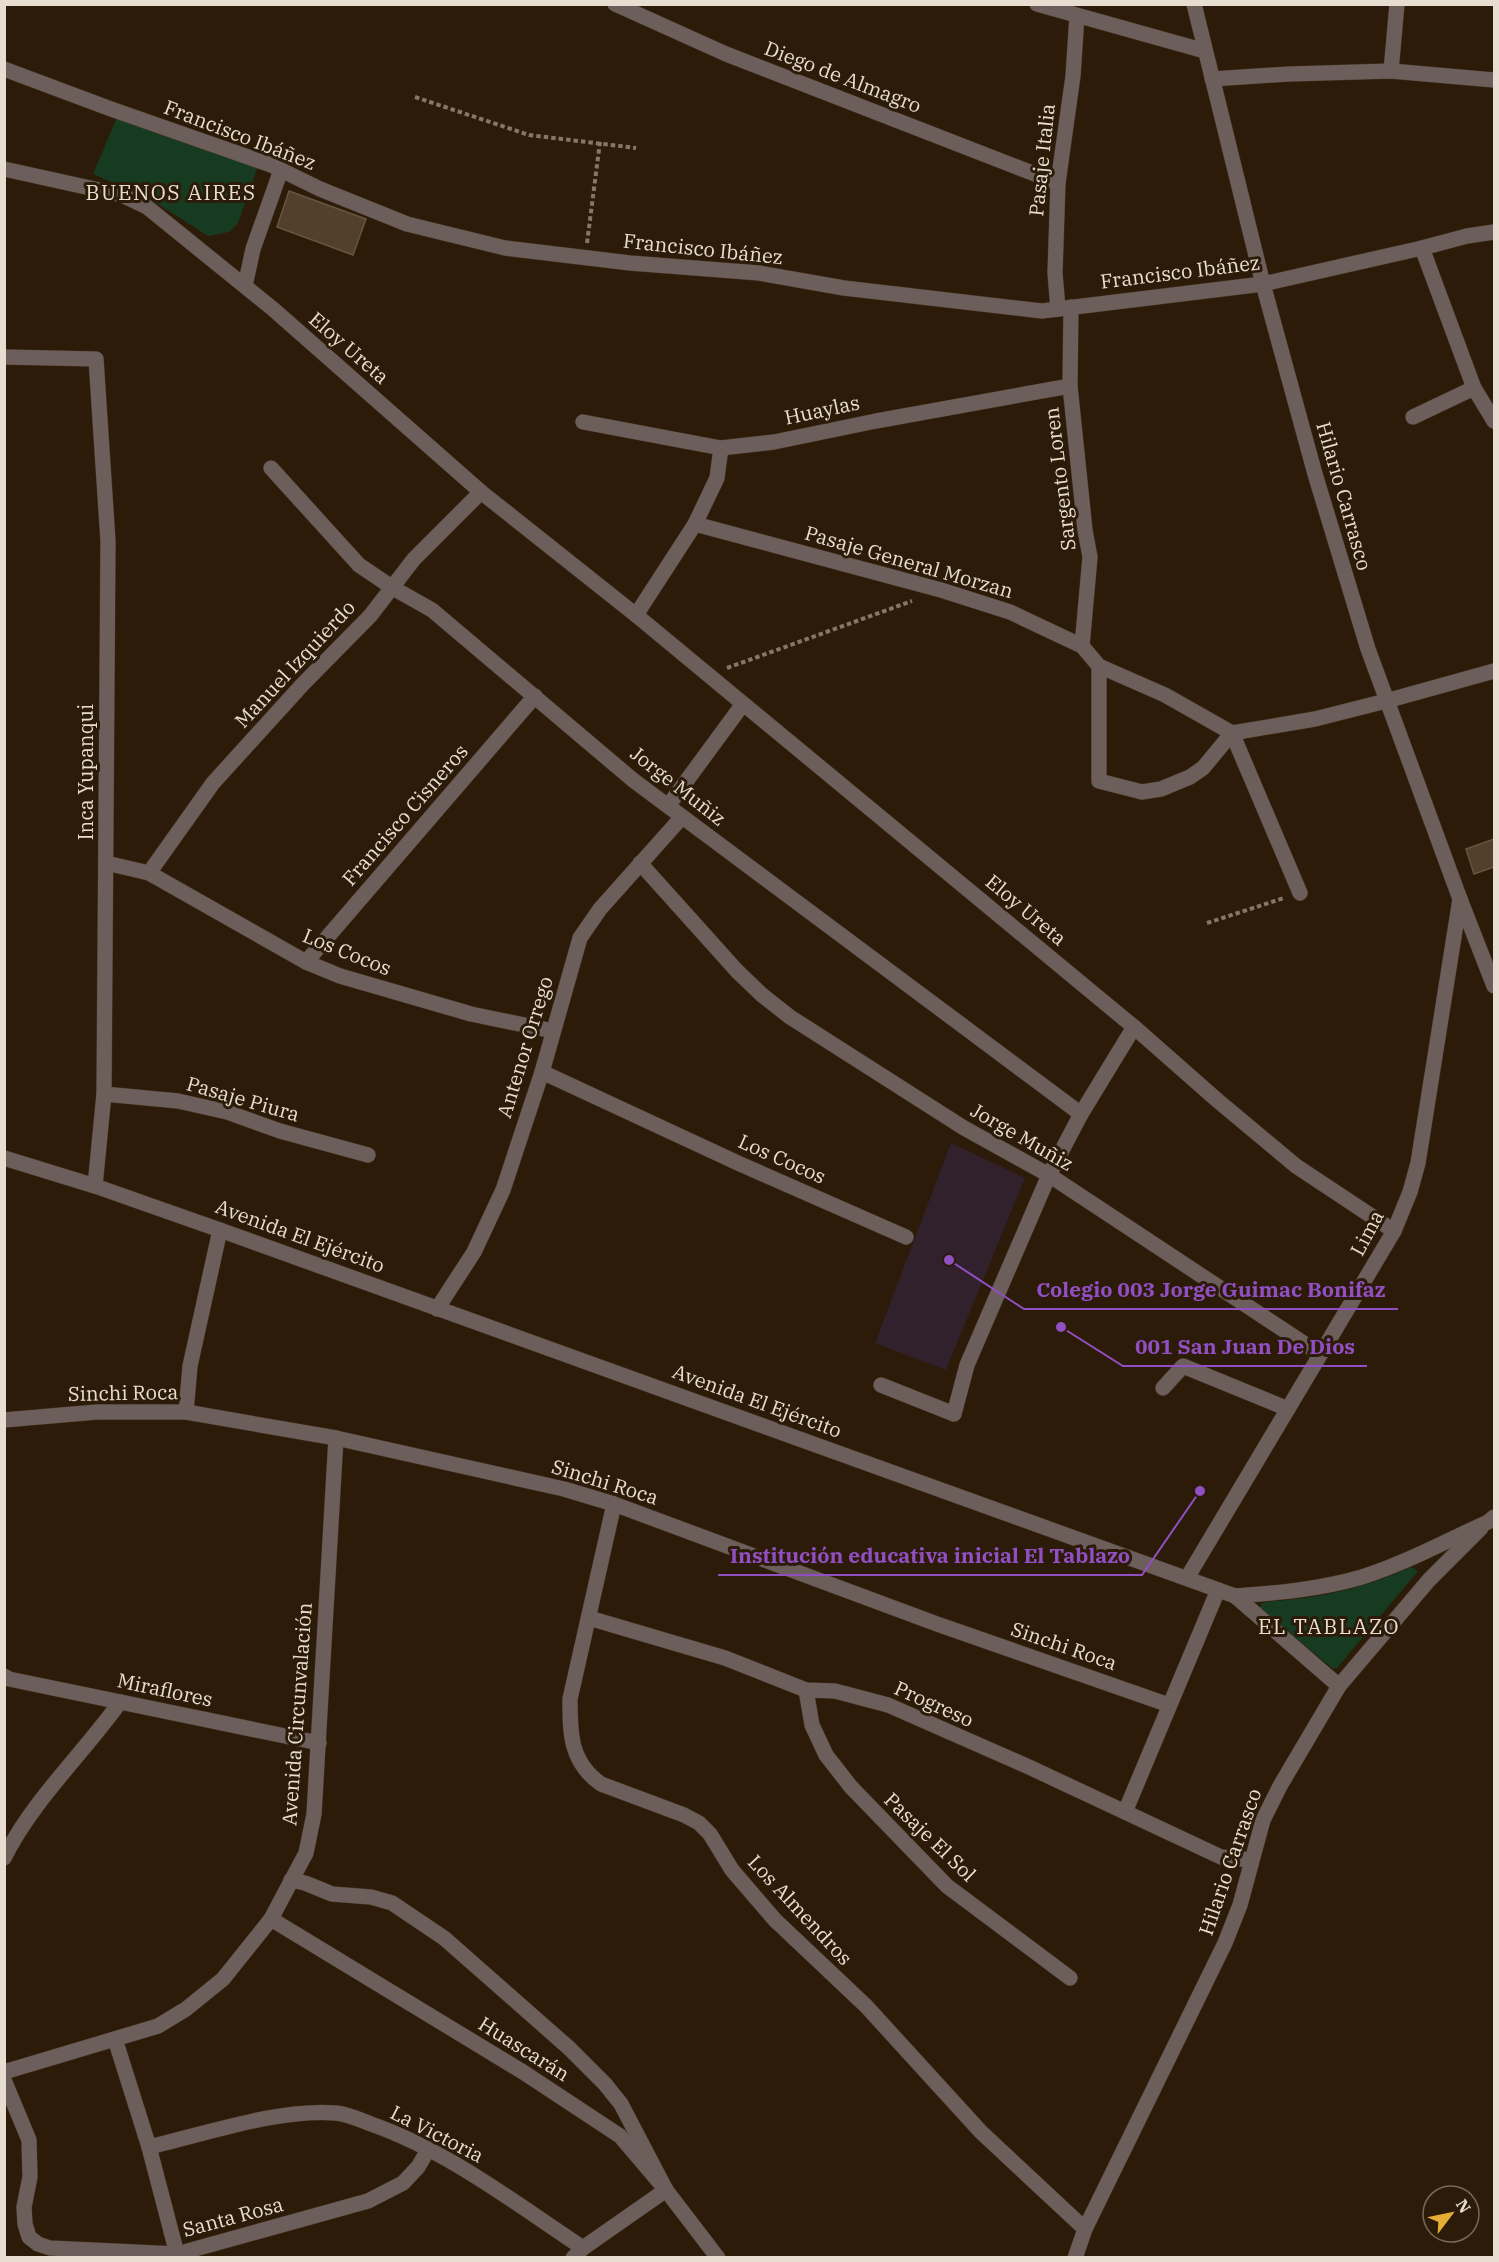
<svg xmlns="http://www.w3.org/2000/svg" width="1499" height="2262" font-family="'IBM Plex Serif',serif">
  <style>
    .education { fill: #30212c }
    .green { fill: #173b21 }
    .building { fill: #52402c; stroke: #675540; stroke-width: 1.5 }
    .lines { fill: none; stroke-linecap: round; stroke-linejoin: round }
    .minor-casing { stroke: #463624; stroke-width: 16 }
    .path { stroke: #857768; stroke-width: 4; stroke-dasharray: 4.5 3; stroke-linecap: butt }
    .minor { stroke: #6c5f5b; stroke-width: 15 }
    .labels { text-anchor: middle; stroke-width: 6; stroke-linejoin: round; paint-order: stroke }
    .street-label { font-size: 20px; fill: #e8ddd1; stroke: #2c1b08 }
    .neighbourhood-label { font-size: 21px; letter-spacing: 1.5px; fill: #e8ddd1; stroke: #2c1b08 }
    .leader { fill: none; stroke: #914fc3; stroke-width: 2 }
    .callout-dot { fill: #914fc3; stroke: #2c1b08; stroke-width: 2 }
    .callout-label { font-size: 21px; text-anchor: middle; font-weight: bold; fill: #914fc3; stroke: #2c1b08; stroke-width: 6; stroke-linejoin: round; paint-order: stroke }
  </style>
  <rect width="100%" height="100%" fill="#2c1b08"/>
  <polygon class="education" points="951,1143 1025,1178 946,1370 875,1343"/>
  <g class="green">
    <polygon points="117,117 258,166 238,223 229,232 208,236 150,199 93,174"/>
    <path d="M1411,1567L1418,1571L1337,1668L1333,1669L1260,1608L1261,1604L1265,1602C1320,1598 1360,1590 1411,1567Z"/>
  </g>
  <g class="building">
    <polygon points="289,191 366,219 353,255 277,227"/>
    <polygon points="1494,839 1494,867 1474,874 1466,849"/>
  </g>
  <g class="lines">
    <defs>
      <g id="minor">
        <polyline points="615,4 726,54 1058,183"/>
        <polyline points="1037,4 1205,51"/>
        <polyline points="1194,4 1263,284 1315,474 1368,649 1460,899 1494,986"/>
        <polyline points="4,69 111,109 271,165 320,189 407,224 505,248 630,263 759,273 844,288 1042,311 1263,284 1422,248 1467,236 1494,232"/>
        <polyline points="1391,71 1397,4"/>
        <polyline points="1212,79 1289,74 1391,71 1494,80"/>
        <polyline points="4,169 122,195 147,207 273,309 481,492 636,615 1134,1027 1217,1100 1296,1166 1394,1231"/>
        <polyline points="1422,248 1474,388 1494,421"/>
        <polyline points="245,286 253,249 281,170"/>
        <polyline points="1071,307 1070,386 1085,530 1090,557 1082,646"/>
        <polyline points="1058,309 1055,273 1058,183 1073,76 1077,16"/>
        <polyline points="4,357 96,359 108,541 104,1094 95,1186"/>
        <polyline points="1413,417 1474,388"/>
        <polyline points="583,422 721,448 774,442 876,421 1070,386"/>
        <polyline points="271,468 359,565 393,588 432,610 633,780 1081,1114"/>
        <polyline points="695,524 941,590 1010,612 1082,646 1099,666 1165,695 1232,733 1300,893"/>
        <polyline points="636,615 695,524 717,478 721,448"/>
        <polyline points="1099,666 1099,781 1142,792 1161,789 1190,777 1203,768 1232,733"/>
        <polyline points="1232,733 1315,719 1386,701 1494,671"/>
        <polyline points="668,806 743,704"/>
        <polyline points="106,863 149,873 306,962 340,976 471,1014 553,1031"/>
        <polyline points="640,863 737,971 762,995 790,1017 964,1128 1049,1175 1320,1354"/>
        <polyline points="149,873 213,783 302,685 370,616 414,559 481,492"/>
        <polyline points="306,962 535,696"/>
        <polyline points="542,1072 740,1164 906,1237"/>
        <polyline points="104,1094 178,1101 227,1112 280,1131 368,1155"/>
        <path d="M4,1158L95,1186L220,1230L1235,1596C1278,1593 1321,1589 1362,1577C1406,1563 1446,1541 1488,1522L1494,1517"/>
        <polyline points="437,1309 474,1252 503,1190 542,1072 580,938 600,909 682,817"/>
        <polyline points="881,1385 954,1414 967,1365 1049,1175 1081,1114 1134,1027"/>
        <polyline points="1163,1388 1183,1366 1288,1409"/>
        <polyline points="186,1412 190,1366 220,1230"/>
        <polyline points="4,1420 97,1412 186,1412 336,1438 564,1489 614,1504 937,1624 1169,1705"/>
        <path d="M614,1504L570,1699C570,1734 570,1762 601,1784L684,1815L699,1823L710,1834L732,1870L775,1920L866,2006L981,2132L1085,2229"/>
        <polyline points="1187,1578 1394,1231 1410,1192 1418,1163 1460,899"/>
        <polyline points="1235,1596 1339,1686"/>
        <polyline points="589,1618 725,1658 806,1690 835,1691 888,1705 1029,1767 1221,1857 1251,1860"/>
        <polyline points="4,1676 9,1679 319,1743"/>
        <polyline points="806,1690 812,1725 826,1755 851,1787 947,1886 1070,1978"/>
        <polyline points="1125,1812 1218,1590"/>
        <path d="M4,1858C32,1801 83,1754 120,1702"/>
        <polyline points="291,1880 305,1883 332,1894 371,1897 392,1903 444,1938 569,2048 605,2084 621,2104 666,2190 583,2248 573,2258"/>
        <polyline points="271,1919 523,2072 620,2136 666,2190 718,2258"/>
        <polyline points="115,2039 149,2147 177,2254"/>
        <polyline points="4,2072 158,2026 186,2009 223,1979 271,1919 306,1853 314,1814 336,1438"/>
        <polyline points="4,2080 29,2140 30,2177 24,2207 25,2224 29,2237 38,2244 50,2248 177,2254 368,2201 403,2183 418,2167 428,2150"/>
        <path d="M149,2147C205,2134 280,2108 336,2113C348,2114 360,2120 371,2124C448,2151 515,2203 583,2248"/>
        <polyline points="1075,2258 1085,2229 1225,1943 1240,1905 1263,1820 1280,1786 1339,1686 1429,1580 1481,1528"/>
      </g>
    </defs>
    <use href="#minor" class="minor-casing"/>
    <g class="path">
      <polyline points="415,97 529,135 636,148"/>
      <polyline points="587,243 600,142"/>
      <polyline points="727,668 912,601"/>
      <polyline points="1207,923 1284,898"/>
    </g>
    <use href="#minor" class="minor"/>
  </g>
  <g class="labels">
    <g class="street-label">
      <text transform="translate(843 77) rotate(21)" y="7">Diego de Almagro</text>
      <text transform="translate(240 135) rotate(21)" y="7">Francisco Ibáñez</text>
      <text transform="translate(1042 160) rotate(-84)" y="7">Pasaje Italia</text>
      <text transform="translate(703 249) rotate(6)" y="7">Francisco Ibáñez</text>
      <text transform="translate(1180 272) rotate(-7)" y="7">Francisco Ibáñez</text>
      <text transform="translate(349 348) rotate(41)" y="7">Eloy Ureta</text>
      <text transform="translate(822 410) rotate(-12)" y="7">Huaylas</text>
      <text transform="translate(1060 479) rotate(-97)" y="7">Sargento Loren</text>
      <text transform="translate(1344 496) rotate(74)" y="7">Hilario Carrasco</text>
      <text transform="translate(909 562) rotate(16)" y="7">Pasaje General Morzan</text>
      <text transform="translate(295 664) rotate(-47)" y="7">Manuel Izquierdo</text>
      <text transform="translate(86 772) rotate(-90)" y="7">Inca Yupanqui</text>
      <text transform="translate(678 786) rotate(38)" y="7">Jorge Muñiz</text>
      <text transform="translate(405 815) rotate(-49)" y="7">Francisco Cisneros</text>
      <text transform="translate(1026 910) rotate(40)" y="7">Eloy Ureta</text>
      <text transform="translate(347 952) rotate(22)" y="7">Los Cocos</text>
      <text transform="translate(525 1047) rotate(-73)" y="7">Antenor Orrego</text>
      <text transform="translate(243 1099) rotate(16)" y="7">Pasaje Piura</text>
      <text transform="translate(1022 1137) rotate(30)" y="7">Jorge Muñiz</text>
      <text transform="translate(782 1159) rotate(24)" y="7">Los Cocos</text>
      <text transform="translate(1367 1233) rotate(-62)" y="7">Lima</text>
      <text transform="translate(300 1236) rotate(20)" y="7">Avenida El Ejército</text>
      <text transform="translate(123 1393) rotate(-1)" y="7">Sinchi Roca</text>
      <text transform="translate(757 1401) rotate(20)" y="7">Avenida El Ejército</text>
      <text transform="translate(605 1482) rotate(17)" y="7">Sinchi Roca</text>
      <text transform="translate(1064 1646) rotate(19)" y="7">Sinchi Roca</text>
      <text transform="translate(165 1690) rotate(12)" y="7">Miraflores</text>
      <text transform="translate(934 1704) rotate(24)" y="7">Progreso</text>
      <text transform="translate(297 1714) rotate(-86)" y="7">Avenida Circunvalación</text>
      <text transform="translate(930 1837) rotate(44)" y="7">Pasaje El Sol</text>
      <text transform="translate(1230 1862) rotate(-71)" y="7">Hilario Carrasco</text>
      <text transform="translate(800 1910) rotate(47)" y="7">Los Almendros</text>
      <text transform="translate(524 2049) rotate(32)" y="7">Huascarán</text>
      <text transform="translate(437 2134) rotate(27)" y="7">La Victoria</text>
      <text transform="translate(233 2217) rotate(-15)" y="7">Santa Rosa</text>
    </g>
    <g class="neighbourhood-label">
      <text x="171" y="200">BUENOS AIRES</text>
      <text x="1329" y="1634">EL TABLAZO</text>
    </g>
  </g>
  <path class="leader" d="M949 1260L1024 1309H1398M1061 1327L1123 1366H1367M1200 1491L1142 1575H718"/>
  <g class="callout-dot">
    <circle cx="949" cy="1260" r="6"/>
    <circle cx="1061" cy="1327" r="6"/>
    <circle cx="1200" cy="1491" r="6"/>
  </g>
  <g class="callout-label">
    <text x="1211" y="1297">Colegio 003 Jorge Guimac Bonifaz</text>
    <text x="1245" y="1354">001 San Juan De Dios</text>
    <text x="930" y="1563">Institución educativa inicial El Tablazo</text>
  </g>
  <rect width="1499" height="2262" fill="none" stroke="#e8ddd1" stroke-width="12"/>
  <g transform="translate(1451 2214) rotate(58)"><circle r="28" fill="#2c1b08" stroke="#776958" stroke-width="1.5"/>
  <path d="M0-4.5L10 22L0 15L-10 22Z" fill="#e5ad35"/>
  <text y="-9" font-size="16" font-weight="bold" text-anchor="middle" fill="#e8ddd1">N</text>
  </g>
</svg>
